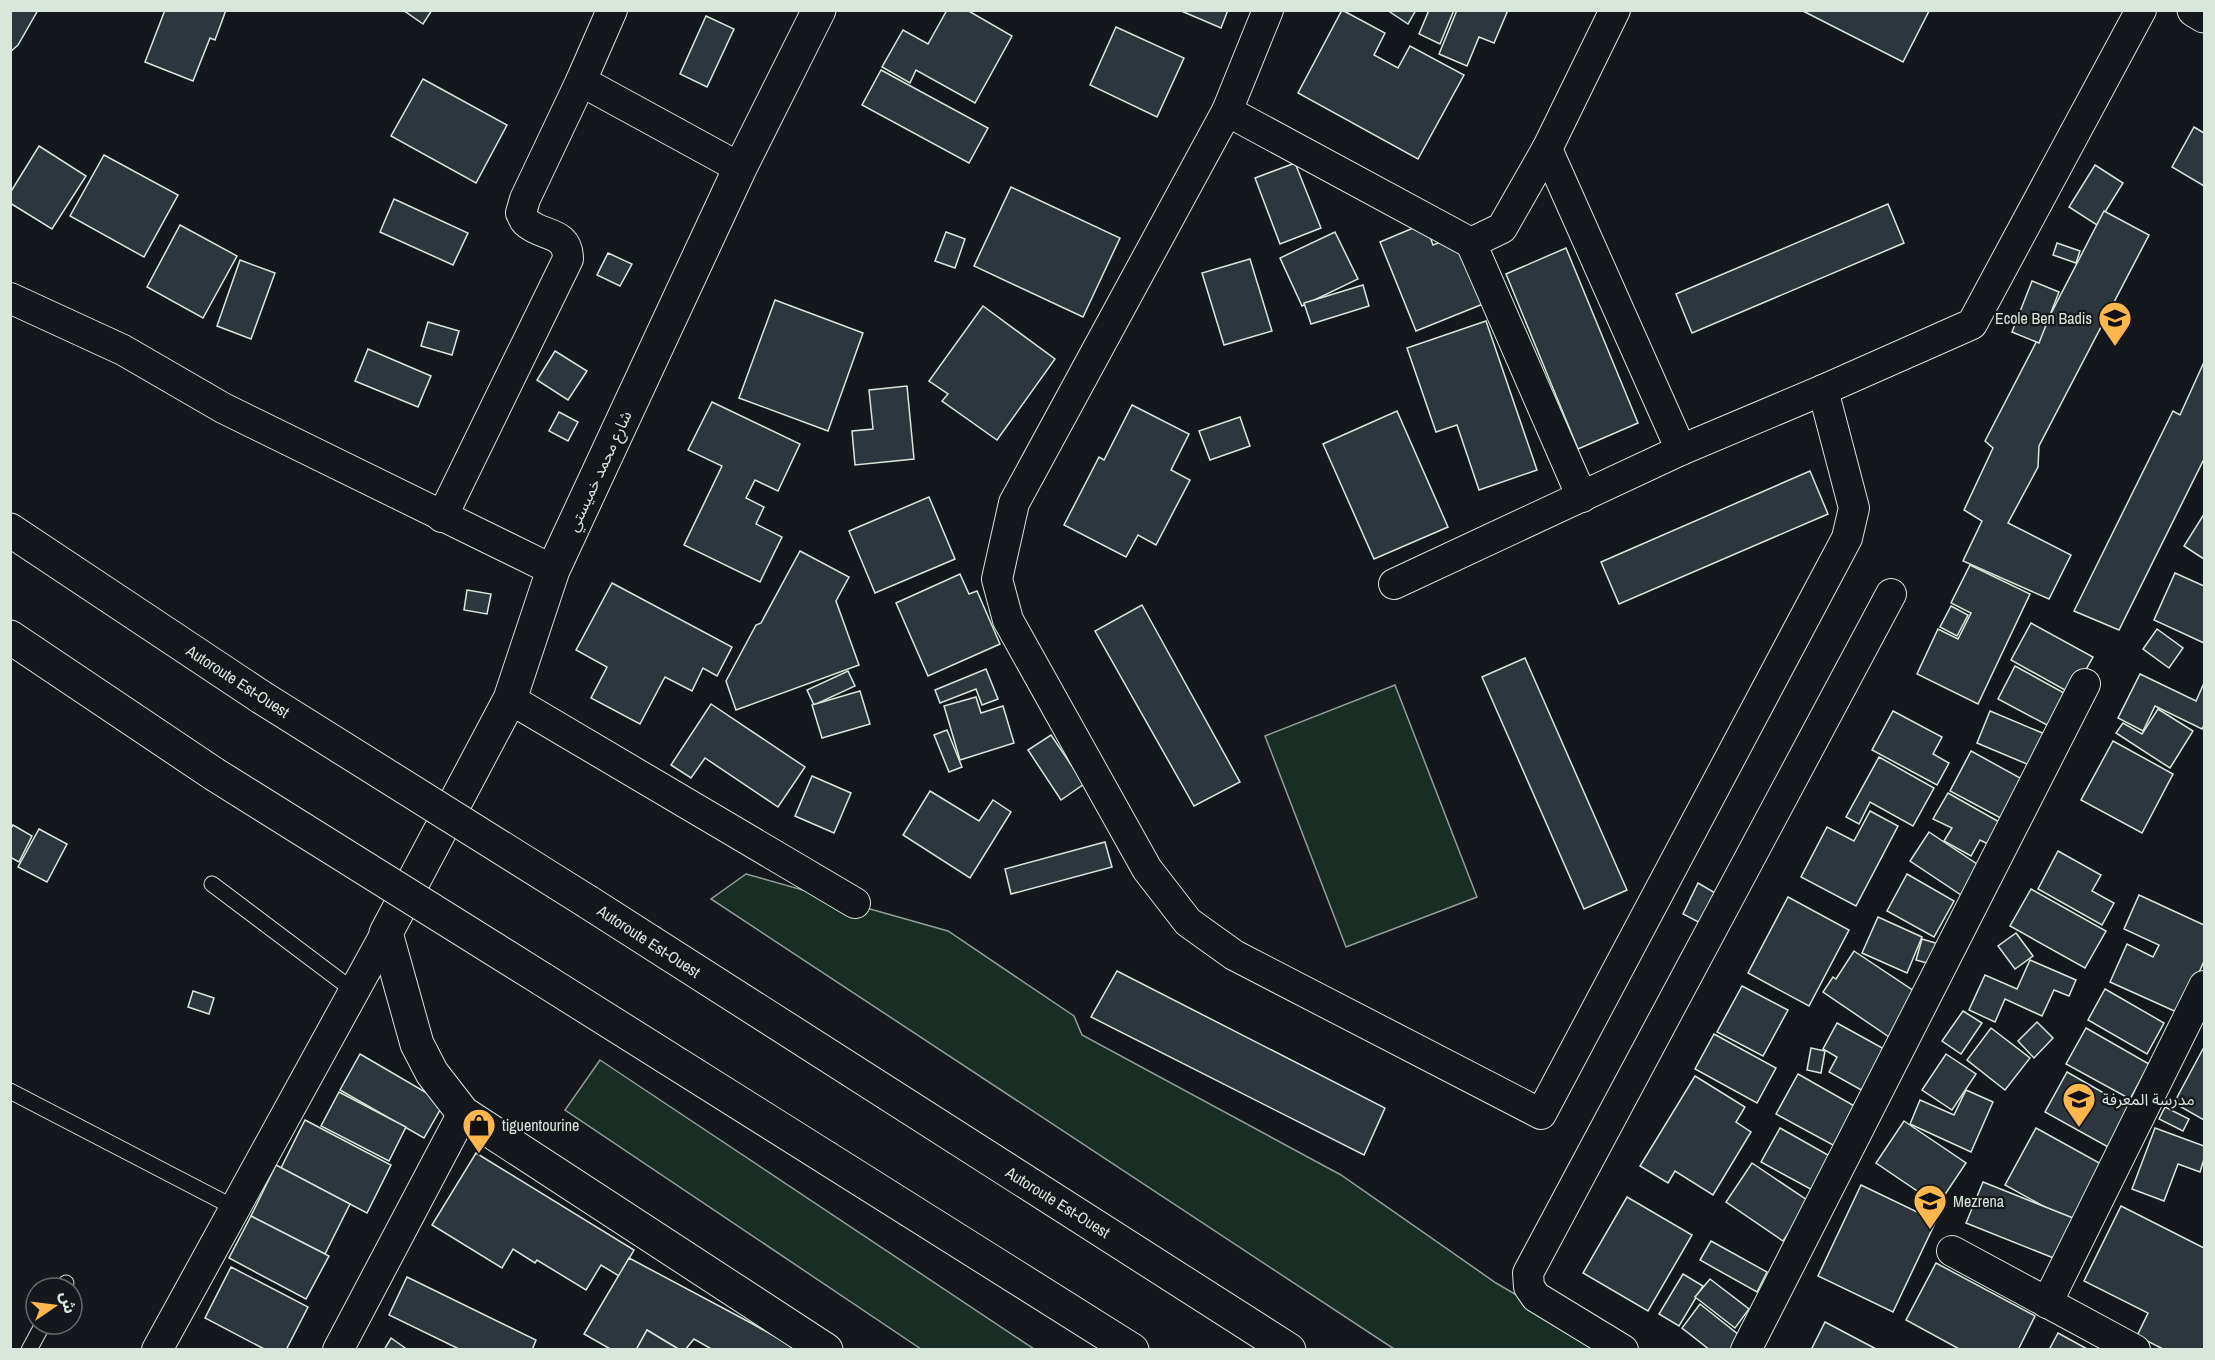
<svg xmlns="http://www.w3.org/2000/svg" width="2215" height="1360" font-family="'Archivo Narrow','Noto Sans Arabic',sans-serif">
  <style>
    .green { fill: #1a2d24; stroke: #939e99; stroke-width: 1.5 }
    .building { fill: #2c363c; stroke: #d8e6dc; stroke-width: 1.5 }
    .lines { fill: none; stroke-linecap: round; stroke-linejoin: round }
    .lane-casing { stroke: #d8e6dc; stroke-width: 17 }
    .street-casing { stroke: #d8e6dc; stroke-width: 32 }
    .secondary-casing { stroke: #d8e6dc; stroke-width: 35 }
    .highway-casing { stroke: #d8e6dc; stroke-width: 35 }
    .lane { stroke: #14181c; stroke-width: 15 }
    .street { stroke: #14181c; stroke-width: 30 }
    .secondary { stroke: #14181c; stroke-width: 33 }
    .highway { stroke: #14181c; stroke-width: 33 }
    .highway-bridge-casing { stroke: #d8e6dc; stroke-width: 35; stroke-linecap: butt }
    .highway-bridge { stroke: #14181c; stroke-width: 33 }
    .labels { text-anchor: middle; stroke-width: 4.5; stroke-linejoin: round; paint-order: stroke }
    .poi-label { font-size: 16px; fill: #d8e6dc; stroke: #14181c; text-anchor: start }
    .street-label { font-size: 16px; fill: #d8e6dc; stroke: #14181c }
  </style>
  <rect width="100%" height="100%" fill="#14181c"/>
  <g class="green">
    <polygon points="1395,685 1477,897 1346,947 1265,736"/>
    <polygon points="746,874 948,931 1074,1016 1082,1035 1341,1175 1496,1283 1608,1349 1394,1349 711,899"/>
    <polygon points="600,1060 1034,1349 921,1349 565,1110"/>
  </g>
  <g class="building">
    <polygon points="10,10 38,10 18,45 10,52"/>
    <polygon points="165,10 226,10 215,40 210,38 193,81 145,62"/>
    <polygon points="403,10 432,10 423,24"/>
    <polygon points="947,10 967,10 1012,36 975,103 916,70 910,83 882,67 903,30 928,44"/>
    <polygon points="1179,10 1228,10 1221,28"/>
    <polygon points="1342,10 1385,33 1374,55 1398,68 1410,46 1464,75 1418,159 1298,93"/>
    <polygon points="1387,10 1416,10 1408,24"/>
    <polygon points="1429,10 1454,10 1440,44 1419,34"/>
    <polygon points="1457,10 1508,10 1494,43 1479,37 1467,66 1439,54"/>
    <polygon points="1801,10 1929,10 1929,11 1903,62"/>
    <polygon points="706,16 734,29 707,87 680,74"/>
    <polygon points="1116,27 1184,58 1157,117 1090,85"/>
    <polygon points="881,70 988,128 969,163 862,105"/>
    <polygon points="423,79 507,125 476,183 391,136"/>
    <polygon points="2194,127 2204,133 2204,186 2172,167"/>
    <polygon points="39,146 86,176 52,229 10,203 10,193"/>
    <polygon points="104,155 178,195 144,257 70,216"/>
    <polygon points="1295,163 1321,228 1280,244 1255,178"/>
    <polygon points="2095,165 2123,183 2097,225 2069,207"/>
    <polygon points="1011,187 1120,238 1083,317 974,266"/>
    <polygon points="394,199 468,233 453,265 380,232"/>
    <polygon points="1888,204 1904,243 1692,333 1676,294"/>
    <polygon points="2104,211 2149,235 2039,446 2038,467 2008,523 2071,555 2049,599 1963,561 1982,521 1964,510 1993,448 1985,441"/>
    <polygon points="1425,223 1433,245 1456,236 1483,304 1416,331 1380,242"/>
    <polygon points="180,225 237,256 203,318 147,287"/>
    <polygon points="946,232 965,239 955,268 935,261"/>
    <polygon points="1335,232 1358,279 1302,306 1280,258"/>
    <polygon points="2057,243 2080,251 2076,263 2053,255"/>
    <polygon points="1566,248 1638,423 1578,449 1506,274"/>
    <polygon points="608,253 632,264 620,286 597,275"/>
    <polygon points="1250,259 1272,331 1224,345 1202,273"/>
    <polygon points="240,260 275,273 251,339 217,326"/>
    <polygon points="2032,281 2059,292 2039,343 2012,332"/>
    <polygon points="1363,285 1369,306 1311,324 1304,303"/>
    <polygon points="775,300 863,333 828,431 739,398"/>
    <polygon points="983,306 1055,359 997,440 942,401 948,394 929,381"/>
    <polygon points="1486,321 1537,470 1479,490 1457,425 1436,432 1407,348"/>
    <polygon points="428,322 459,331 452,355 421,346"/>
    <polygon points="368,349 431,376 418,407 355,381"/>
    <polygon points="555,351 587,371 568,400 537,380"/>
    <polygon points="2204,362 2204,459 2119,630 2074,611 2173,411 2180,415"/>
    <polygon points="907,386 914,459 855,465 852,431 873,429 869,390"/>
    <polygon points="712,402 800,444 778,491 755,480 746,498 764,507 756,524 782,537 760,582 684,545 722,466 688,450"/>
    <polygon points="1132,405 1189,434 1171,470 1190,480 1156,545 1138,535 1126,557 1064,525 1099,457 1104,460"/>
    <polygon points="1397,411 1448,527 1374,559 1323,444"/>
    <polygon points="559,412 578,422 568,441 549,431"/>
    <polygon points="1240,417 1250,446 1210,460 1199,431"/>
    <polygon points="1810,471 1828,514 1619,604 1601,562"/>
    <polygon points="929,497 955,559 875,593 849,531"/>
    <polygon points="2204,514 2204,559 2184,546"/>
    <polygon points="800,551 849,577 836,601 859,665 736,710 726,681 756,625 761,623"/>
    <polygon points="1970,565 2030,594 1978,704 1917,674 1938,629 1958,639 1971,613 1951,603"/>
    <polygon points="2175,573 2204,586 2204,643 2154,620"/>
    <polygon points="960,574 969,594 977,591 1000,644 928,676 896,603"/>
    <polygon points="612,583 732,647 717,676 703,668 692,691 665,677 640,724 591,698 607,667 576,650"/>
    <polygon points="467,590 491,594 487,614 464,610"/>
    <polygon points="1142,605 1240,782 1194,806 1095,631"/>
    <polygon points="1951,606 1968,615 1957,636 1940,627"/>
    <polygon points="2031,623 2093,657 2072,694 2011,660"/>
    <polygon points="2157,629 2183,648 2169,668 2143,649"/>
    <polygon points="1525,658 1627,890 1584,909 1482,677"/>
    <polygon points="2015,666 2066,694 2049,726 1998,699"/>
    <polygon points="986,669 998,699 982,705 976,689 940,703 935,690"/>
    <polygon points="848,671 855,686 814,705 807,690"/>
    <polygon points="2140,674 2196,701 2204,683 2204,725 2202,729 2155,706 2143,731 2118,718"/>
    <polygon points="860,691 870,724 822,738 812,705"/>
    <polygon points="976,697 981,713 1003,706 1014,743 960,760 944,706"/>
    <polygon points="711,704 805,767 778,807 705,758 691,778 671,765"/>
    <polygon points="2158,709 2193,731 2170,768 2116,733 2123,723 2142,734"/>
    <polygon points="1893,711 1942,737 1933,754 1949,763 1937,785 1872,750"/>
    <polygon points="1990,711 2047,735 2034,767 1977,743"/>
    <polygon points="947,730 962,767 949,772 934,735"/>
    <polygon points="1051,735 1084,784 1061,800 1028,750"/>
    <polygon points="2113,741 2173,774 2142,833 2081,800"/>
    <polygon points="1971,751 2031,784 2010,823 1950,791"/>
    <polygon points="1879,757 1934,788 1913,826 1870,802 1859,824 1846,817"/>
    <polygon points="812,776 851,793 834,833 795,816"/>
    <polygon points="930,791 979,821 993,800 1011,812 970,878 903,835"/>
    <polygon points="1948,793 2010,828 1998,849 1980,840 1971,856 1944,841 1952,828 1933,819"/>
    <polygon points="1870,811 1898,826 1856,906 1801,877 1827,827 1854,841"/>
    <polygon points="13,825 32,836 19,862 10,857 10,830"/>
    <polygon points="39,829 67,844 47,882 18,867"/>
    <polygon points="1929,832 1980,866 1961,895 1910,861"/>
    <polygon points="1105,842 1112,867 1011,894 1005,869"/>
    <polygon points="2058,851 2101,875 2092,891 2114,903 2102,925 2038,889"/>
    <polygon points="1907,874 1954,901 1934,937 1887,911"/>
    <polygon points="1698,883 1722,897 1706,926 1683,914"/>
    <polygon points="2031,889 2106,931 2085,968 2010,926"/>
    <polygon points="2139,895 2204,925 2204,961 2181,1014 2110,982 2127,944 2153,957 2159,945 2124,929"/>
    <polygon points="1788,897 1849,930 1809,1006 1748,973"/>
    <polygon points="1878,917 1922,937 1907,973 1862,953"/>
    <polygon points="2016,933 2033,956 2015,969 1998,946"/>
    <polygon points="1922,939 1939,944 1934,965 1916,960"/>
    <polygon points="1854,951 1920,995 1892,1039 1823,992 1833,977 1836,979"/>
    <polygon points="2030,960 2076,980 2069,996 2054,990 2042,1016 2005,999 1995,1022 1969,1010 1985,975 2017,989"/>
    <polygon points="1117,971 1385,1108 1364,1155 1091,1017"/>
    <polygon points="1742,986 1788,1010 1763,1056 1717,1032"/>
    <polygon points="2105,989 2164,1023 2147,1054 2088,1020"/>
    <polygon points="193,991 214,998 209,1014 188,1007"/>
    <polygon points="1963,1011 1982,1023 1961,1054 1942,1041"/>
    <polygon points="2037,1022 2053,1038 2034,1058 2018,1041"/>
    <polygon points="1837,1023 1895,1055 1872,1096 1829,1072 1837,1057 1823,1049"/>
    <polygon points="1991,1028 2030,1058 2005,1090 1967,1060"/>
    <polygon points="2086,1028 2149,1064 2130,1099 2066,1064"/>
    <polygon points="1714,1034 1776,1068 1757,1103 1695,1069"/>
    <polygon points="2204,1047 2204,1120 2174,1103"/>
    <polygon points="1811,1048 1825,1051 1821,1073 1807,1070"/>
    <polygon points="360,1054 444,1103 424,1138 340,1090"/>
    <polygon points="1946,1054 1976,1074 1952,1110 1922,1090"/>
    <polygon points="2067,1072 2130,1108 2108,1147 2045,1112"/>
    <polygon points="1798,1074 1865,1112 1844,1151 1776,1114"/>
    <polygon points="1695,1076 1745,1107 1736,1122 1751,1132 1713,1195 1675,1171 1668,1183 1640,1166"/>
    <polygon points="1966,1090 1993,1102 1971,1152 1910,1124 1920,1100 1954,1115"/>
    <polygon points="339,1092 406,1127 389,1161 321,1126"/>
    <polygon points="2165,1107 2189,1119 2183,1131 2159,1119"/>
    <polygon points="305,1120 391,1165 367,1213 281,1168"/>
    <polygon points="1904,1121 1966,1163 1938,1205 1876,1163"/>
    <polygon points="1780,1128 1835,1159 1816,1192 1761,1162"/>
    <polygon points="2036,1128 2103,1165 2072,1222 2005,1185"/>
    <polygon points="2155,1128 2204,1146 2204,1159 2200,1172 2178,1164 2164,1201 2132,1189"/>
    <polygon points="476,1153 634,1250 619,1276 601,1265 586,1290 537,1260 535,1263 513,1249 502,1268 432,1225"/>
    <polygon points="1752,1163 1810,1202 1783,1241 1726,1202"/>
    <polygon points="276,1165 350,1204 325,1254 251,1216"/>
    <polygon points="1983,1182 2073,1218 2056,1259 1966,1223"/>
    <polygon points="1861,1185 1936,1221 1893,1312 1818,1276"/>
    <polygon points="1627,1197 1692,1235 1648,1311 1583,1273"/>
    <polygon points="2121,1206 2204,1248 2204,1350 2165,1350 2137,1336 2148,1313 2084,1281"/>
    <polygon points="251,1216 329,1256 306,1299 229,1258"/>
    <polygon points="1711,1241 1767,1272 1757,1292 1700,1260"/>
    <polygon points="629,1258 751,1323 792,1346 790,1350 713,1350 694,1339 685,1350 680,1350 647,1330 636,1350 612,1350 584,1334"/>
    <polygon points="1936,1263 2035,1316 2018,1350 1961,1350 1906,1320"/>
    <polygon points="231,1267 308,1307 286,1350 266,1350 205,1318"/>
    <polygon points="1683,1274 1703,1286 1679,1326 1659,1314"/>
    <polygon points="407,1277 536,1340 532,1350 461,1350 389,1315"/>
    <polygon points="1710,1279 1749,1309 1735,1328 1695,1297"/>
    <polygon points="1700,1304 1744,1339 1736,1350 1710,1350 1682,1328"/>
    <polygon points="1825,1322 1878,1350 1811,1350"/>
    <polygon points="647,1330 680,1350 636,1350"/>
    <polygon points="2058,1333 2089,1350 2049,1350"/>
    <polygon points="391,1338 408,1350 384,1350"/>
  </g>
  <g class="lines">
    <defs>
      <g id="lane">
        <polyline points="212,884 354,991"/>
        <polyline points="10,1091 235,1208"/>
        <polyline points="63,1288 66,1283"/>
        <polyline points="29,1350 43,1324"/>
      </g>
      <g id="street">
        <polyline points="1615,10 1547,149 1502,228 1471,243 1227,111 1014,503 997,579 1008,620 1147,869 1188,922 1234,955 1541,1114 1847,538 1854,508 1823,390"/>
        <polyline points="581,81 612,10"/>
        <polyline points="1227,111 1268,10"/>
        <polyline points="1547,149 1681,450"/>
        <polyline points="1471,243 1582,497"/>
        <polyline points="10,298 123,350 223,408 553,570"/>
        <path d="M442,517L568,259C568,230 541,237 526,222C523,219 523,216 521,213L525,199L581,81L740,168"/>
        <polyline points="1394,584 1681,450 1823,390 1972,324 2141,10"/>
        <polyline points="510,699 855,903"/>
        <polyline points="1952,1251 2135,1350"/>
        <polyline points="2047,1303 2204,986"/>
        <polyline points="157,1350 386,933"/>
        <polyline points="338,1350 463,1113"/>
        <polyline points="1623,1350 1536,1297 1529,1287 1528,1273 1891,594"/>
        <polyline points="1746,1350 2085,684"/>
      </g>
      <g id="secondary">
        <polyline points="819,10 740,168 553,570 510,699 386,933 417,1044 432,1073 463,1113 826,1350"/>
        <polyline points="2194,10 2204,16"/>
      </g>
      <g id="highway">
        <polyline points="10,530 261,697"/>
        <polyline points="10,637 214,774"/>
        <polyline points="588,902 1289,1350"/>
        <polyline points="542,979 1132,1350"/>
      </g>
    </defs>
    <use href="#lane" class="lane-casing"/>
    <use href="#street" class="street-casing"/>
    <use href="#secondary" class="secondary-casing"/>
    <use href="#highway" class="highway-casing"/>
    <use href="#lane" class="lane"/>
    <use href="#street" class="street"/>
    <use href="#secondary" class="secondary"/>
    <use href="#highway" class="highway"/>
    <defs>
      <g id="highway-bridge">
        <polyline points="261,697 588,902"/>
        <polyline points="214,774 542,979"/>
      </g>
    </defs>
    <use href="#highway-bridge" class="highway-bridge-casing"/>
    <use href="#highway-bridge" class="highway-bridge"/>
  </g>
  <defs>
    <symbol id="school-pin" viewBox="-11 -11 22 30"><path d="M0 17L-7.5 6A9.5 9.5 0 1 1 7.5 6Z" fill="#ffb74d" stroke="#14181c"/><path d="M0-5L7-2L0 1L-7-2ZM-4 1L0 2.5L4 1V4Q0 6-4 4Z" fill="#111"/></symbol>
    <symbol id="shop-pin" viewBox="-11 -11 22 30"><path d="M0 17L-7.5 6A9.5 9.5 0 1 1 7.5 6Z" fill="#ffb74d" stroke="#14181c"/><path d="M-5-2.5h2.3a2.7 3.5 0 0 1 5.4 0H5L5.5 6h-11ZM-1.5-2.5h3a1.5 2.3 0 0 0-3 0Z" fill="#111"/></symbol>
  </defs>
  <g fill-rule="evenodd">
    <use href="#school-pin" x="2096" y="299" width="38" height="52"/>
    <use href="#school-pin" x="2060" y="1080" width="38" height="52"/>
    <use href="#shop-pin" x="460" y="1106" width="38" height="52"/>
    <use href="#school-pin" x="1911" y="1182" width="38" height="52"/>
  </g>
  <g class="labels">
    <g class="poi-label">
      <text x="2092" y="324" text-anchor="end">Ecole Ben Badis</text>
      <text x="2102" y="1105">مدرسة المعرفة</text>
      <text x="502" y="1131">tiguentourine</text>
      <text x="1953" y="1207">Mezrena</text>
    </g>
    <g class="street-label">
      <text transform="translate(599 471) rotate(-65)" y="6">شارع محمد خميستي</text>
      <text transform="translate(238 681) rotate(33)" y="6">Autoroute Est-Ouest</text>
      <text transform="translate(649 941) rotate(33)" y="6">Autoroute Est-Ouest</text>
      <text transform="translate(1058 1202) rotate(32)" y="6">Autoroute Est-Ouest</text>
    </g>
  </g>
  <rect width="2215" height="1360" fill="none" stroke="#d8e6dc" stroke-width="24"/>
  <g transform="translate(54 1306) rotate(76)"><circle r="28" fill="#14181c" stroke="#626a69" stroke-width="1.5"/>
  <path d="M0-4.5L10 22L0 15L-10 22Z" fill="#ffb74d"/>
  <text y="-9" font-size="16" font-weight="bold" text-anchor="middle" fill="#d8e6dc">ش</text>
  </g>
</svg>
